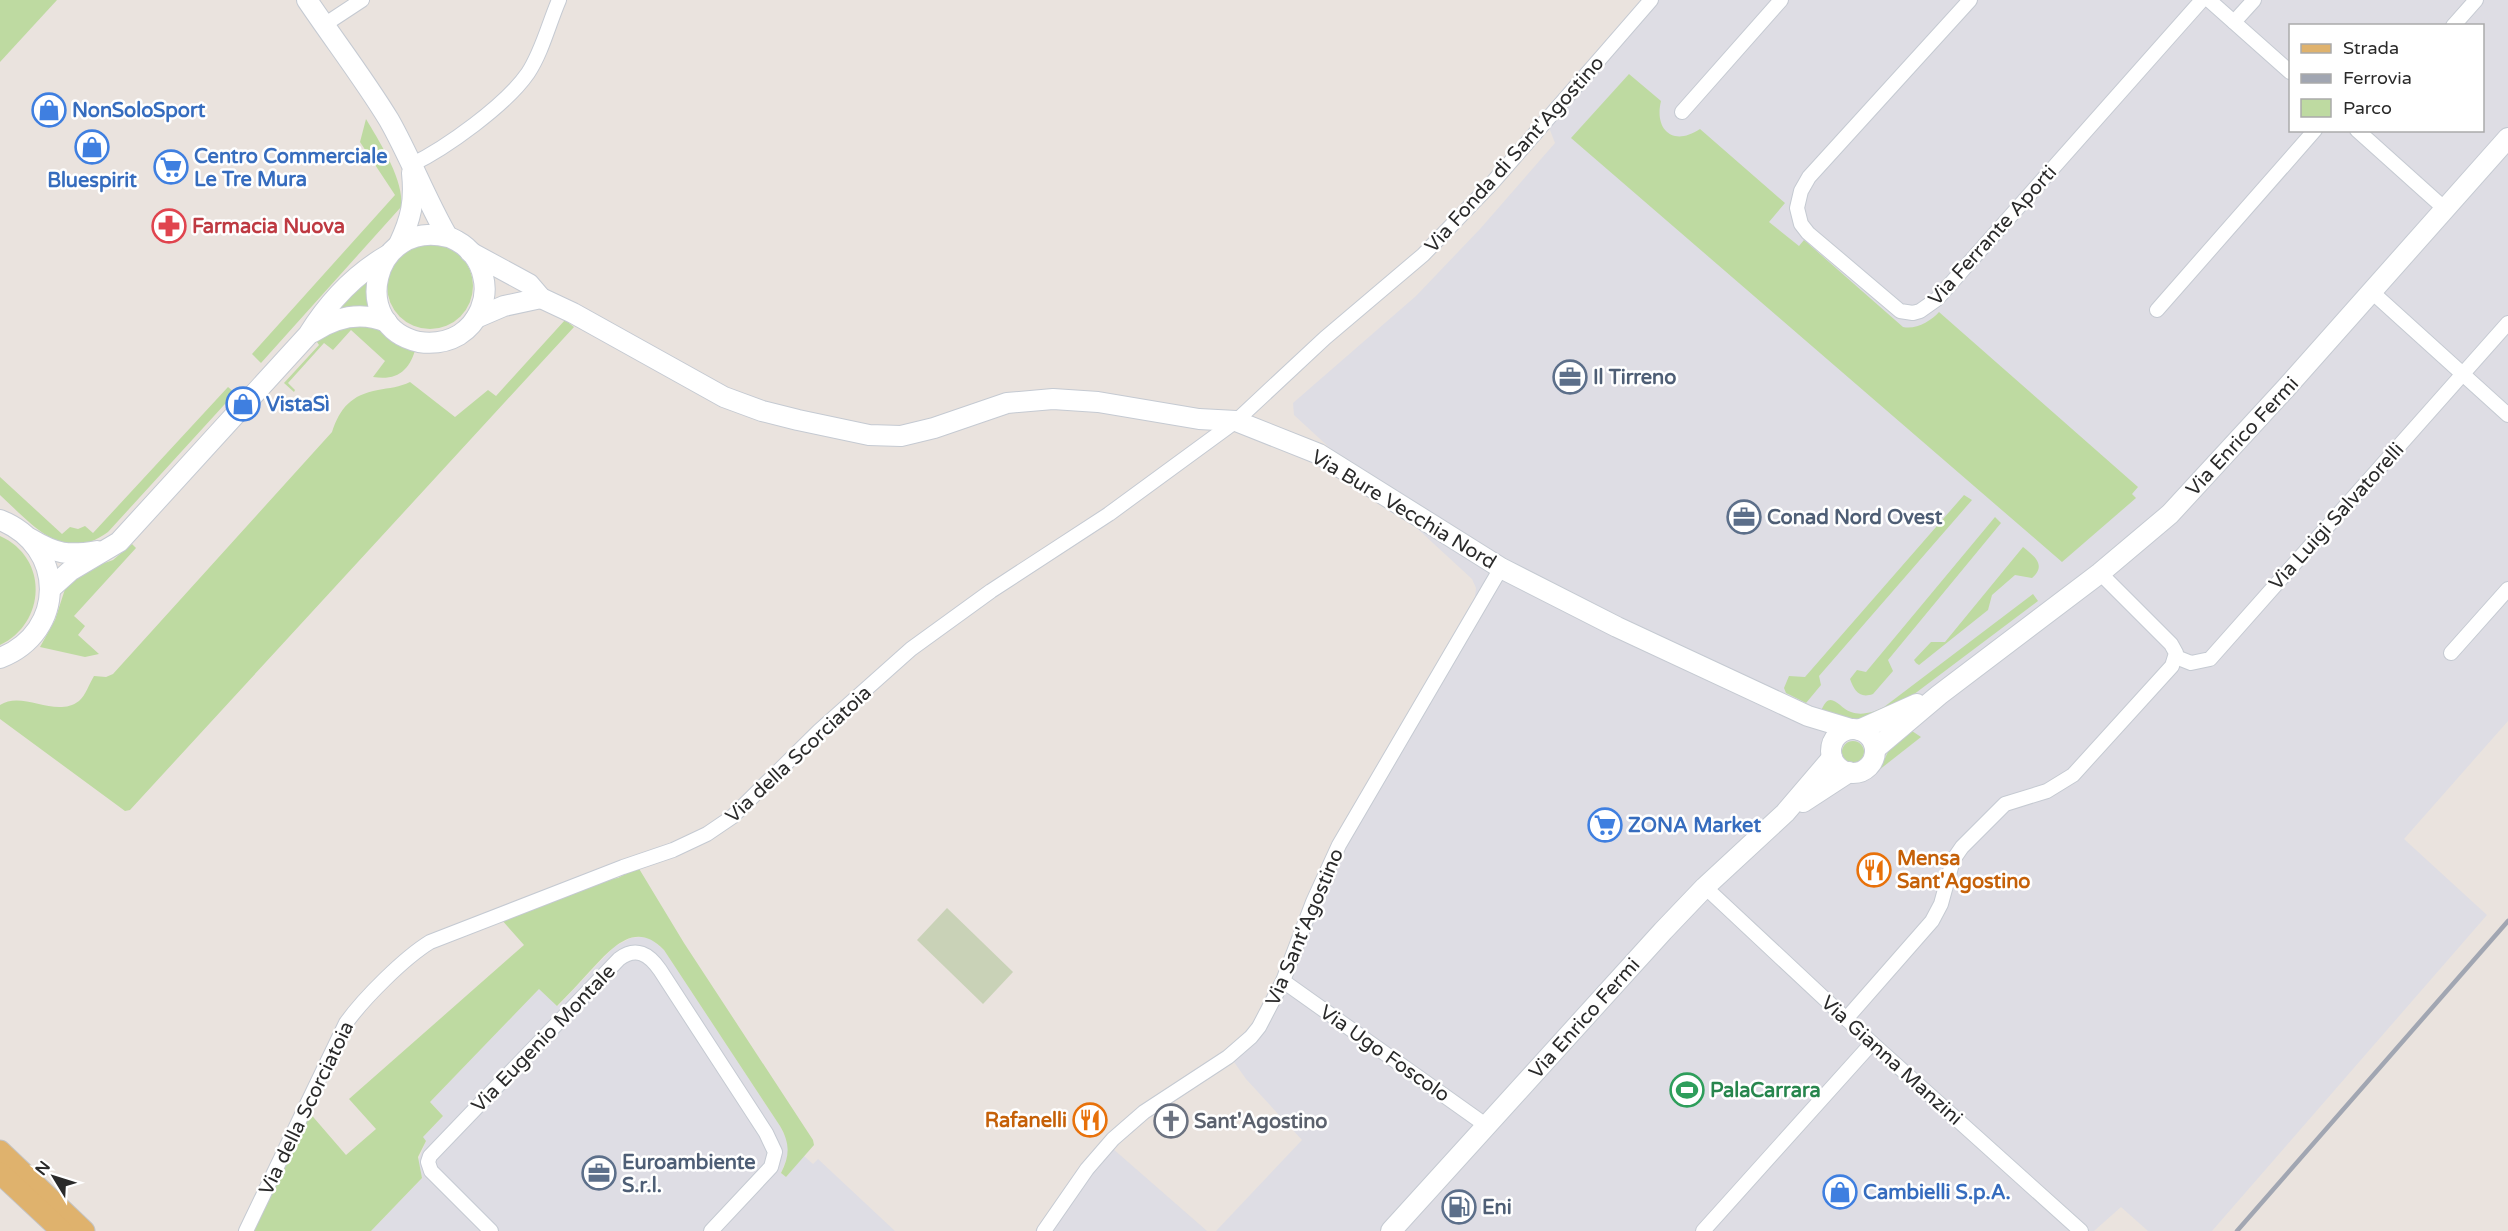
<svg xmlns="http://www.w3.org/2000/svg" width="2508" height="1231" font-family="'Varela Round',sans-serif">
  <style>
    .industrial { fill: #dedde4; fill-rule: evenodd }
    .green { fill: #bedaa1 }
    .cemetery { fill: #c9d2b7 }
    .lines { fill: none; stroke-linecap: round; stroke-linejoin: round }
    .street-casing { stroke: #c5cad2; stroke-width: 16 }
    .secondary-casing { stroke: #c5cad2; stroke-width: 22 }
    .primary-casing { stroke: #c3c3c3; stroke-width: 23 }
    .street { stroke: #fff; stroke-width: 14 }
    .secondary { stroke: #fff; stroke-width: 20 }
    .primary { stroke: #dfb26d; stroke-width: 21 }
    .rail { stroke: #a1a6b2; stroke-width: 4.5 }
    .labels { text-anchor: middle; stroke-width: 5; stroke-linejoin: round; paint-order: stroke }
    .shop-label { font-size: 20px; font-weight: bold; fill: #366cbe; stroke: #fff; text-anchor: start }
    .street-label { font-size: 20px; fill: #2a2a2a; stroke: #fff }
    .health-label { font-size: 20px; font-weight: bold; fill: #be3a42; stroke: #fff; text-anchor: start }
    .service-label { font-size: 20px; font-weight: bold; fill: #4e5e75; stroke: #fff; text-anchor: start }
    .food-label { font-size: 20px; font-weight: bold; fill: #c56008; stroke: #fff; text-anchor: start }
    .leisure-label { font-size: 20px; font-weight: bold; fill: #27864d; stroke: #fff; text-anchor: start }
    .worship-label { font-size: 20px; font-weight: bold; fill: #5b616d; stroke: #fff; text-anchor: start }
  </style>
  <rect width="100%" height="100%" fill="#eae3de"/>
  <g class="industrial">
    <path d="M1641,0H2508V721L2404,839L2487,915L2212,1231H2148L2121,1207L2094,1231H1216L1302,1140L1246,1079L1227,1052L1251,1025L1263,1008L1331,847L1475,597L1476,588L1472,579L1294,415L1293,403L1416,296L1480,229L1555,143L1543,112ZM2290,26H2482V130H2290Z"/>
    <polygon points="641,937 650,938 664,950 780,1126 788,1142 788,1155 781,1173 786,1177 804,1156 813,1164 818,1159 895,1231 371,1231 422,1178 418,1161 426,1141 422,1138 443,1116 430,1102 540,988 558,1006 614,947 631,938"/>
    <polygon points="1104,1141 1207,1231 1035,1231 1077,1170"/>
  </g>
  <g class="green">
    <polygon points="0,0 57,0 0,62"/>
    <path d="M1629,74L1661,101C1654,130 1673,147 1700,129L1785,203L1769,222L1799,246L1804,240L1903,327C1916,330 1931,321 1939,312L2138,487L2132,494L2136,498L2062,562L1571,138Z"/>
    <path d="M366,119C379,141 405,181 401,207L261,363L252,354L395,195L360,142Z"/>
    <circle cx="430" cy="286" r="43"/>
    <polygon points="367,279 368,295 372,309 338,311 338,308"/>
    <path d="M565,320L574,327L130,810L125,811L0,719V705C23,690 55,719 79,701C86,695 89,684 94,676L106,677L113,674L332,432C340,408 351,395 378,390C389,388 400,387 410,382L455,417L488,390L496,396Z"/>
    <path d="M370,325L416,347C410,370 398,381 373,377L385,361L351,330L333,350L324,343L288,383L295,390L294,392L284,383L319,345L317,342C332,326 350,327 370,325Z"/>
    <path d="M228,387L235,393L108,532C63,565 32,524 0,495V477L62,534L70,527L78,529L85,526L93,533Z"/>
    <polygon points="1964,495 1972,500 1819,676 1821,685 1806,703 1786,693 1784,688 1789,676 1805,677"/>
    <path d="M1995,517L2001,523L1888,660L1893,671L1873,694C1859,699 1854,690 1850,679L1857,670L1866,672Z"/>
    <path d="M0,536C49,558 46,623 0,645Z"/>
    <polygon points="132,544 136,548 74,616 85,626 78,635 99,654 85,657 40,647 55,620 66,586 85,570 113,560"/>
    <path d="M2023,547C2034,556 2047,565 2032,578L2015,575L1992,595L1988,610L1919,665L1916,663L1914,660L1931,642H1945Z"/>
    <path d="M2033,594L2038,601L1897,707L1857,722L1821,711C1830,688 1838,707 1851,712C1862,716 1874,712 1884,707Z"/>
    <polygon points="1912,731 1921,737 1879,770 1889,750"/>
    <circle cx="1853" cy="752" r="11"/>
    <path d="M638,867L684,943L813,1140L814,1145L786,1177L781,1173C790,1156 790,1143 780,1126L664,950C635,919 611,949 590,971C579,983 568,995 557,1006L539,989L430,1102L443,1116L423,1137L426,1141L418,1157L422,1178L371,1231H253L308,1111L346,1155L376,1129L349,1099L524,945L501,919L597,881L618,878Z"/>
  </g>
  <polygon class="cemetery" points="947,908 1013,972 983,1004 917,940"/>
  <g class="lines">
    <defs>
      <g id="street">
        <polyline points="1970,0 1809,177 1801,191 1797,208 1801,224 1808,233 1900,311 1913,313 1920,311 1937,299 2202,0"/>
        <polyline points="2209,0 2290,72"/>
        <polyline points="2234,22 2254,0"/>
        <polyline points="324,25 362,0"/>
        <polyline points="2453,26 2476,0"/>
        <polyline points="1682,112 1781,0"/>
        <polyline points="2357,130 2445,209"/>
        <path d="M411,165C446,148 506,105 528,73C542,52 549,23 559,0"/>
        <polyline points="2372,292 2508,415"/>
        <polyline points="2157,310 2315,130"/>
        <polyline points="2451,653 2508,589"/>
        <polyline points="2176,657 2191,663 2210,659 2508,323"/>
        <polyline points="1705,887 1872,1043 2081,1231"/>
        <polyline points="1283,981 1487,1126"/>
        <polyline points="1846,1019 1932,921 1941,904 1953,860 1962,847 2005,804 2047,791 2073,775 2172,666 2176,653 2171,644 2100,573"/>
        <path d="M246,1231L346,1023C364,998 404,958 430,942L623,867L673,850L707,834L732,817L819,731L911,649L991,591L1109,514L1236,421L1325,338L1423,255L1493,182L1651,0"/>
        <path d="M491,1231L431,1171L428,1162L430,1156L619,959C636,946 649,954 660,970L766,1133L775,1152L771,1167L711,1231"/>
        <polyline points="1044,1231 1087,1169 1113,1139 1144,1112 1228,1057 1251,1037 1259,1027 1283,981 1313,902 1339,845 1501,568"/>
        <polyline points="1703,1231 1872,1043"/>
      </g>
      <g id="secondary">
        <path d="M307,0C334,40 364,79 389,120C410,157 425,197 446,234C449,238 452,238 457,241C470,248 480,261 483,276C489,299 478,323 459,335C447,342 433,344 419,342C348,327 372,218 448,237"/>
        <path d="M399,244C411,219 415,201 412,173"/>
        <polyline points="470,252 529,284 541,298 573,313 724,397 762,411 798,420 869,435 901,436 934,428 1007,403 1053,399 1098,402 1199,419 1236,421 1319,454 1501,568 1617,627 1808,716 1851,729"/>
        <polyline points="476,318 504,306 541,298"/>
        <path d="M313,332C336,317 361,311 387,322"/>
        <path d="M0,520C66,546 67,632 0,658"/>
        <path d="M31,539C56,554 68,556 97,551"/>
        <path d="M50,589L70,571L119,542L308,335C328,303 355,274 388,255"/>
        <circle cx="1853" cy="751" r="22"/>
        <polyline points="1859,730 1917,704"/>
        <polyline points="1875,749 1939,695 2100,573 2170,514 2286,388 2508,138"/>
        <polyline points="1803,802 1849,772"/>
        <polyline points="1391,1231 1663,931 1705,887 1785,813 1832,758"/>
      </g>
      <g id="primary">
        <polyline points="0,1151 84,1231"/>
        <polyline points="0,1173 62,1231"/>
      </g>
    </defs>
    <use href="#street" class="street-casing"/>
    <use href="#secondary" class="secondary-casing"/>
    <use href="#primary" class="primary-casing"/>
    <use href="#street" class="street"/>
    <use href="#secondary" class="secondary"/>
    <use href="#primary" class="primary"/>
    <polyline class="rail" points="2237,1231 2508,921"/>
  </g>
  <defs>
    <symbol id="shop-ring" viewBox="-11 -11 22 22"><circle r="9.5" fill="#fff" stroke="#3f7fe0" stroke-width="1.5"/><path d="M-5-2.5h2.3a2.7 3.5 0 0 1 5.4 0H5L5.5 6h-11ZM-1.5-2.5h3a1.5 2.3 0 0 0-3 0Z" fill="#3f7fe0"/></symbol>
    <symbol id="supermarket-ring" viewBox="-11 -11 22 22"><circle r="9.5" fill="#fff" stroke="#3f7fe0" stroke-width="1.5"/><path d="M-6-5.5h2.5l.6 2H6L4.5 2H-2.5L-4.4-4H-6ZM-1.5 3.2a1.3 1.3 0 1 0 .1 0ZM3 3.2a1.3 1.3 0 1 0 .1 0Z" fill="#3f7fe0"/></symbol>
    <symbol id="pharmacy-ring" viewBox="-11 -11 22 22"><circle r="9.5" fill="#fff" stroke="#e0444e" stroke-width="1.5"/><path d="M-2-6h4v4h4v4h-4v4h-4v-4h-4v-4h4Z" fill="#e0444e"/></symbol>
    <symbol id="office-ring" viewBox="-11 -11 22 22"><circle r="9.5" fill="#fff" stroke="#5c6f8a" stroke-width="1.5"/><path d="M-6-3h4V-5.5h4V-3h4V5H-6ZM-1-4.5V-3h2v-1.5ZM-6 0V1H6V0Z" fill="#5c6f8a"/></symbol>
    <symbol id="restaurant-ring" viewBox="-11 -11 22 22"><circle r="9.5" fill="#fff" stroke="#e8710a" stroke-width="1.5"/><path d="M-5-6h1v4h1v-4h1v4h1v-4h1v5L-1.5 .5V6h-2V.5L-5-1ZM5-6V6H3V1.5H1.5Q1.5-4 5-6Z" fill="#e8710a"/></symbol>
    <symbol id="stadium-ring" viewBox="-11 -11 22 22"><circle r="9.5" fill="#fff" stroke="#2e9e5b" stroke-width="1.5"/><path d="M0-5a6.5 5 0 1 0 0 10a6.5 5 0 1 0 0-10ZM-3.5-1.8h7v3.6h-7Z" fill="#2e9e5b"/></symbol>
    <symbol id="church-ring" viewBox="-11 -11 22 22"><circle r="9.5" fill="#fff" stroke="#6b7280" stroke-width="1.5"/><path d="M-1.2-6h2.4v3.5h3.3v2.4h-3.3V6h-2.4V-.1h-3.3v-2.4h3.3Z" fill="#6b7280"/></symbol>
    <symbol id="fuel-ring" viewBox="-11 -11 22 22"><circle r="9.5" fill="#fff" stroke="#5c6f8a" stroke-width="1.5"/><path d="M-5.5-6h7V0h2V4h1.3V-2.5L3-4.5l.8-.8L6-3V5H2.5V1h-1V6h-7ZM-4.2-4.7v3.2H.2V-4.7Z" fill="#5c6f8a"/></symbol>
  </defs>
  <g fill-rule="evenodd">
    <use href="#shop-ring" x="30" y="91" width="38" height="38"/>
    <use href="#shop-ring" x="73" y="128" width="38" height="38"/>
    <use href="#supermarket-ring" x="152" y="148" width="38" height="38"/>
    <use href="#pharmacy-ring" x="150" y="207" width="38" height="38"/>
    <use href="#office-ring" x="1551" y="358" width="38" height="38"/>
    <use href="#shop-ring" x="224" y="385" width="38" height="38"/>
    <use href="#office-ring" x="1725" y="498" width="38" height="38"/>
    <use href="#supermarket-ring" x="1586" y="806" width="38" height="38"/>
    <use href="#restaurant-ring" x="1855" y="851" width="38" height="38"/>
    <use href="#stadium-ring" x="1668" y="1071" width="38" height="38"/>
    <use href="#restaurant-ring" x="1071" y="1101" width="38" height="38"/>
    <use href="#church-ring" x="1152" y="1102" width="38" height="38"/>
    <use href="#office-ring" x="580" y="1154" width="38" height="38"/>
    <use href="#shop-ring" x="1821" y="1173" width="38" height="38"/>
    <use href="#fuel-ring" x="1440" y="1188" width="38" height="38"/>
  </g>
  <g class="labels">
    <g class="shop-label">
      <text x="72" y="117">NonSoloSport</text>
      <text x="194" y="163">Centro Commerciale<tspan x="194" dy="23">Le Tre Mura</tspan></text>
      <text x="92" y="187" text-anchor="middle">Bluespirit</text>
      <text x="266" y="411">VistaSì</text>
      <text x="1628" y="832">ZONA Market</text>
      <text x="1863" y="1199">Cambielli S.p.A.</text>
    </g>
    <g class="street-label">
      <text transform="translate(1514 154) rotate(-48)" y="7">Via Fonda di Sant'Agostino</text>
      <text transform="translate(1992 235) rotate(-48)" y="7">Via Ferrante Aporti</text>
      <text transform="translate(2242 436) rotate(-47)" y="7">Via Enrico Fermi</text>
      <text transform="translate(1404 509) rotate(31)" y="7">Via Bure Vecchia Nord</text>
      <text transform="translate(2336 516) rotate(-48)" y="7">Via Luigi Salvatorelli</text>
      <text transform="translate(798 754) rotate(-43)" y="7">Via della Scorciatoia</text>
      <text transform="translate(1304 927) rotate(-67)" y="7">Via Sant'Agostino</text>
      <text transform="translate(1584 1018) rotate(-48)" y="7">Via Enrico Fermi</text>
      <text transform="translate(543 1038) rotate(-46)" y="7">Via Eugenio Montale</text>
      <text transform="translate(1385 1053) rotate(35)" y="7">Via Ugo Foscolo</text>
      <text transform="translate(1892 1060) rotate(42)" y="7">Via Gianna Manzini</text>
      <text transform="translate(306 1108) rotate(-64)" y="7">Via della Scorciatoia</text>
    </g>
    <g class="health-label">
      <text x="192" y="233">Farmacia Nuova</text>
    </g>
    <g class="service-label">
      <text x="1593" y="384">Il Tirreno</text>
      <text x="1767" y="524">Conad Nord Ovest</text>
      <text x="622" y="1169">Euroambiente<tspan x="622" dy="23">S.r.l.</tspan></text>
      <text x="1482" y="1214">Eni</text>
    </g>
    <g class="food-label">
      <text x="1897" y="865">Mensa<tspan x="1897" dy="23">Sant'Agostino</tspan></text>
      <text x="1067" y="1127" text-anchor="end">Rafanelli</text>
    </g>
    <g class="leisure-label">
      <text x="1710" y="1097">PalaCarrara</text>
    </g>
    <g class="worship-label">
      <text x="1194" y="1128">Sant'Agostino</text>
    </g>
  </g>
  <rect x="2289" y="24" width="195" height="108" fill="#ffffff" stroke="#aaaaaa" stroke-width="1.5"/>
  <rect x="2301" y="44" width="30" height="9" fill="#dfb26d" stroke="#aaaaaa" stroke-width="1.5"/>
  <text x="2343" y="54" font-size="18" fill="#2a2a2a">Strada</text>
  <rect x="2301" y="74" width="30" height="9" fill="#a1a6b2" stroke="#aaaaaa" stroke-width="1.5"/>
  <text x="2343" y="84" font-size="18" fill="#2a2a2a">Ferrovia</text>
  <rect x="2301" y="99" width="30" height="18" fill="#bedaa1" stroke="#aaaaaa" stroke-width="1.5"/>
  <text x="2343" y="114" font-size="18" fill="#2a2a2a">Parco</text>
  <g transform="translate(54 1177) rotate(308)" stroke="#ffffff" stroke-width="4.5" paint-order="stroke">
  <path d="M0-4.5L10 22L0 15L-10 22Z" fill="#2a2a2a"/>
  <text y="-9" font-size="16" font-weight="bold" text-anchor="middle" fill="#2a2a2a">N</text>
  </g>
</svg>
